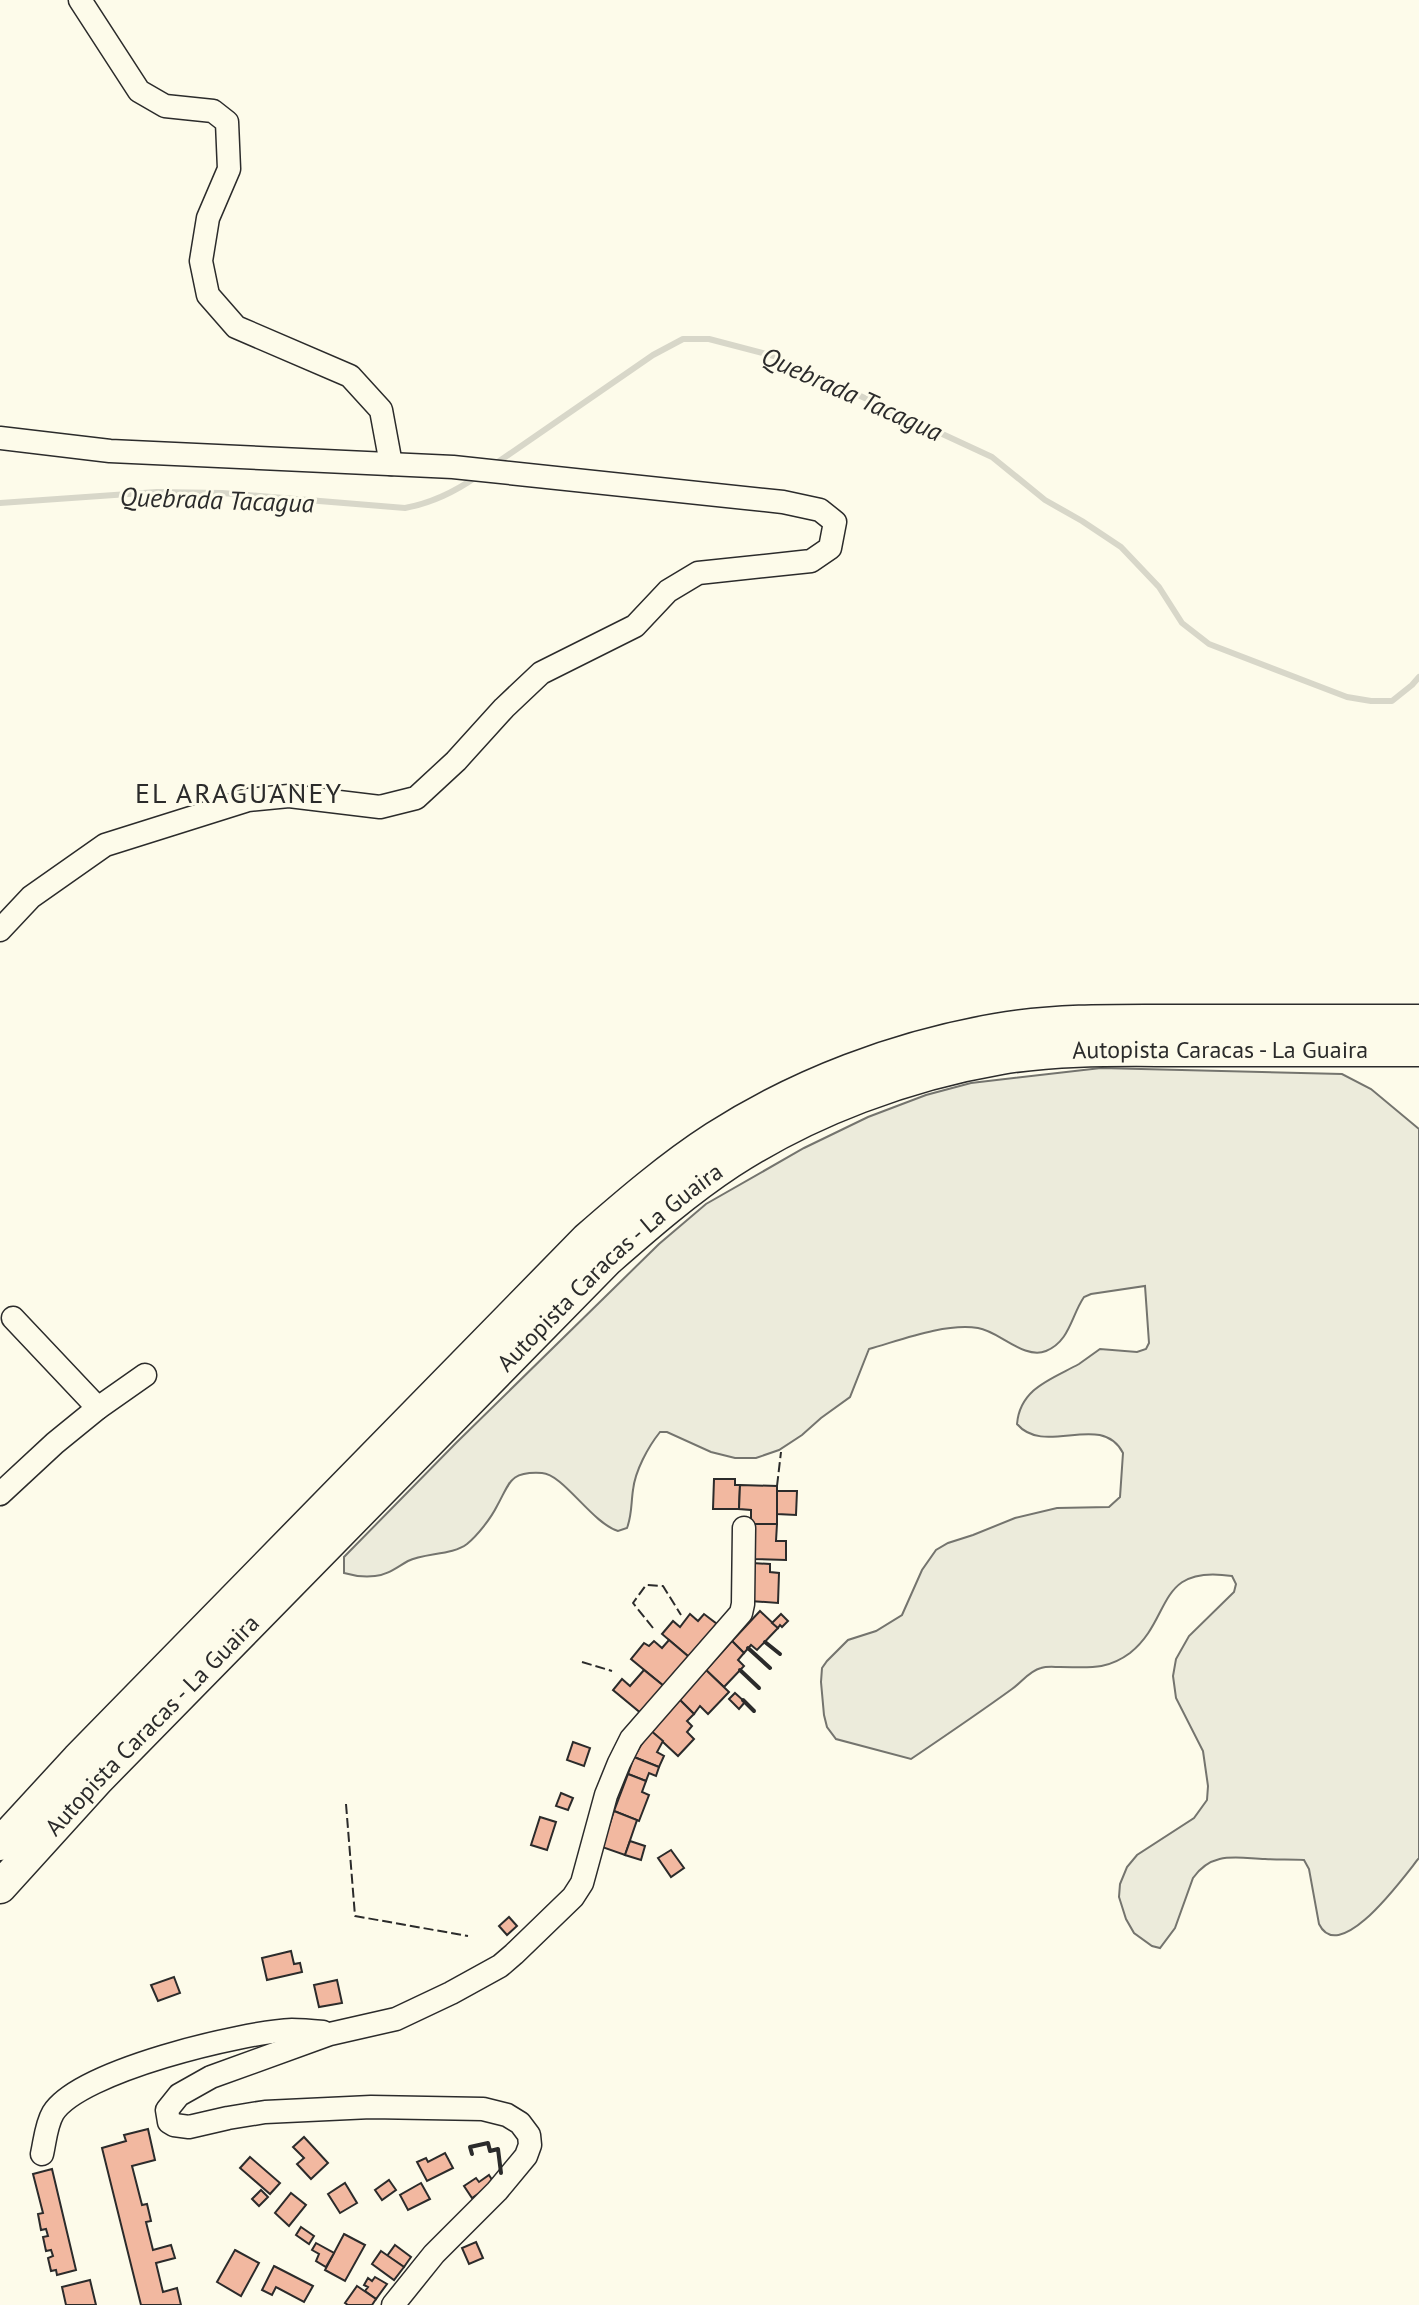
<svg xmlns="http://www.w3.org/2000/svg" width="1419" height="2305" font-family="'PT Sans',sans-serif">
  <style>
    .green { fill: #ecebdb; stroke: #74746e; stroke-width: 2 }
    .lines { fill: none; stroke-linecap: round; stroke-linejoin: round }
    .stream { stroke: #d8d7c9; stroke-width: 6 }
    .building { fill: #f2b8a0; stroke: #2b2b2b; stroke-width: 2 }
    .minor-casing { stroke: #2b2b2b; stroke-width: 25 }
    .highway-casing { stroke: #2b2b2b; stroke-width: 35 }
    .minor { stroke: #fdfbea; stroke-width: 22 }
    .highway { stroke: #fdfbea; stroke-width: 32 }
    .fence { stroke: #2b2b2b; stroke-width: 2; stroke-dasharray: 10 4; stroke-linecap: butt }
    .wall { stroke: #2b2b2b; stroke-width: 4 }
    .labels { text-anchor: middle; stroke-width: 6; stroke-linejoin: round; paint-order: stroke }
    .street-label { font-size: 24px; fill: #2b2b2b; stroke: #fdfbea }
    .water-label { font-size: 26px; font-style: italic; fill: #2b2b2b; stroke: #fdfbea }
    .quarter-label { font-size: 28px; letter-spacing: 2px; fill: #2b2b2b; stroke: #fdfbea }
  </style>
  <rect width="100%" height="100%" fill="#fdfbea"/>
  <path class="green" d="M1101,1068L1342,1074L1371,1089L1419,1129V1858C1405,1875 1340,1967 1319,1924L1309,1869L1304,1860C1291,1859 1278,1860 1265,1859C1236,1858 1212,1851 1193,1878L1175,1928L1160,1948L1152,1946L1134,1933L1126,1919L1119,1897L1120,1884L1127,1867L1137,1855L1194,1818L1207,1800L1208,1786L1203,1751L1176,1698L1173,1676L1176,1659L1189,1636L1234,1592L1236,1584L1232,1576C1155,1564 1173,1619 1130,1653C1106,1671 1087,1667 1060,1667C1054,1667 1047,1666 1041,1668C1029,1671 1022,1682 1012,1689C979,1713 945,1736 911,1759L836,1739L827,1727L824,1715L821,1682L822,1668L827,1661L848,1640L876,1631L902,1615L922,1570L936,1550L948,1543L973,1535L1015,1518L1057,1508L1109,1507L1120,1497L1123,1453C1101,1411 1045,1457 1017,1424C1020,1388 1052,1379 1079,1364C1086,1359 1093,1354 1100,1349L1137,1352L1146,1349L1149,1343L1145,1286L1091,1294L1084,1297C1071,1316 1070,1341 1046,1351C1024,1360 999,1331 978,1328C944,1323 901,1340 869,1349L850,1397L821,1418L802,1435L779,1450L756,1458H735L711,1452L667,1432H660C648,1447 635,1471 633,1490C631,1503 632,1515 627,1528L618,1531C592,1523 563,1474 542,1473C509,1471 510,1483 497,1506C491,1518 478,1535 467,1544C453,1555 424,1553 408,1561C397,1567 388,1575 375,1576C365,1577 354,1576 344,1573V1557L456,1443L659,1244L706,1204L804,1148L868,1117L926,1095L971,1083Z"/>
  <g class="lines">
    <g class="stream">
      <polyline points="495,464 653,355 683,339 709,339 774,356 992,457 1045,500 1082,521 1121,547 1159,587 1182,623 1209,644 1347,697 1371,701 1392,701 1412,685 1419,677"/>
      <path d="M0,503L157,492L222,493L405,508C432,503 453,493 476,477"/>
    </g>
  </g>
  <g class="building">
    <polygon points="714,1479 735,1479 735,1485 740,1485 739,1509 713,1509"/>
    <polygon points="740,1485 777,1486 777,1524 751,1524 751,1510 739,1509"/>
    <polygon points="777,1491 797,1491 796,1515 777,1514"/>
    <polygon points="753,1524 777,1524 776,1541 786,1541 786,1560 752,1559"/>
    <polygon points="752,1563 770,1564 770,1572 779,1573 778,1603 750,1601"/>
    <polygon points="760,1611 778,1628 757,1650 751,1645 744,1653 732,1641"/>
    <polygon points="690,1614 698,1621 704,1614 717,1624 689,1657 662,1634 673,1621 680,1627"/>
    <polygon points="781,1614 788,1621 782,1627 780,1625 778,1628 772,1623"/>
    <polygon points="669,1640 689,1657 665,1687 631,1659 644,1643 649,1646 654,1641 662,1648"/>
    <polygon points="732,1641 744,1653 738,1660 744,1666 724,1687 706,1670"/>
    <polygon points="644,1670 665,1687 642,1714 613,1690 622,1679 630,1686"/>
    <polygon points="706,1670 729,1692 708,1714 700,1706 694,1714 679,1699"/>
    <polygon points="735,1693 745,1702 739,1709 729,1699"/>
    <polygon points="679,1699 694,1714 687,1721 692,1726 687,1732 694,1739 678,1756 650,1730"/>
    <polygon points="650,1730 663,1741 657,1752 664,1756 659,1767 634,1757"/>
    <polygon points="573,1742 590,1748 584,1766 567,1760"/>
    <polygon points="634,1757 659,1767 656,1776 649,1773 646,1781 628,1774"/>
    <polygon points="628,1774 646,1781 642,1792 649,1795 639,1821 614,1811"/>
    <polygon points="561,1793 573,1798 568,1810 556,1806"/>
    <polygon points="614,1811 637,1820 625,1855 602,1847"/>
    <polygon points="540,1817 556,1822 547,1850 531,1845"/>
    <polygon points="630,1841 645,1846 641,1860 625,1855"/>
    <polygon points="671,1850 684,1868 671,1877 658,1858"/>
    <polygon points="509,1917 517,1926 507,1935 499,1926"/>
    <polygon points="291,1951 294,1964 300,1963 302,1972 267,1980 262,1958"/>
    <polygon points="174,1977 180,1993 158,2001 151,1985"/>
    <polygon points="337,1980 342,2003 319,2007 314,1985"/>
    <polygon points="148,2129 155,2160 132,2166 142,2205 147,2204 151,2221 146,2222 153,2250 171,2245 175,2258 156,2263 163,2292 177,2288 181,2305 141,2305 102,2148 126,2141 124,2135"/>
    <polygon points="304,2137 328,2163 311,2179 297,2164 304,2158 293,2147"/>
    <polygon points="445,2153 453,2168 427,2181 417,2162 426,2158 428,2162"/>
    <polygon points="250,2157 280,2183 270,2194 240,2168"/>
    <polygon points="52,2169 76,2270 57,2275 56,2270 51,2271 48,2258 53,2256 51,2250 46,2251 43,2237 48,2236 46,2229 41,2230 38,2214 43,2213 33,2174"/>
    <polygon points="489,2175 494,2183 472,2198 464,2186 476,2178 479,2182"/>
    <polygon points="389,2180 396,2190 382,2200 375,2190"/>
    <polygon points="345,2183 357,2203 340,2213 328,2194"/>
    <polygon points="421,2183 430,2199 408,2210 400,2195"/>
    <polygon points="261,2190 268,2197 259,2206 252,2199"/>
    <polygon points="291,2193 306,2205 289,2226 275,2213"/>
    <polygon points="301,2227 314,2236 309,2244 296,2235"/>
    <polygon points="344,2234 365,2245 345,2281 325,2270"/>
    <polygon points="476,2242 483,2258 469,2264 462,2248"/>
    <polygon points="316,2243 334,2253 326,2267 316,2261 319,2254 312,2250"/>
    <polygon points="395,2245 411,2257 404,2267 387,2256"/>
    <polygon points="235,2250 259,2263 241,2296 217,2282"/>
    <polygon points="381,2251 404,2267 394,2280 372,2264"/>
    <polygon points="274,2266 313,2286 304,2302 276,2287 272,2295 262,2290"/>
    <polygon points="375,2277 387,2284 376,2299 365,2291 368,2287 364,2285 368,2278 372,2281"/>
    <polygon points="90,2280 96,2305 66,2305 62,2287"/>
    <polygon points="357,2286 376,2299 372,2305 348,2305 345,2303"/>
  </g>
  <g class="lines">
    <defs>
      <g id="minor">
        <polyline points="80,0 139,91 165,106 213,111 227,122 229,169 208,218 201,261 208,295 236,327 350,376 381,410 391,464"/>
        <polyline points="0,438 110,451 453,467 783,502 820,510 835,522 830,548 811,561 698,573 668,591 635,626 541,673 504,708 456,761 416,798 380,807 289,796 248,800 105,845 31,897 0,930"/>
        <polyline points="13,1318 98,1408"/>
        <polyline points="0,1494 55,1443 98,1408 145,1375"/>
        <path d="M42,2154C45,2141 46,2125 53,2113C79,2071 243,2032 292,2030C302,2030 313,2031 323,2032"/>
        <polyline points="393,2305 434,2254 497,2191 526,2156 530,2145 529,2135 520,2123 507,2115 483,2109 371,2107 265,2112 228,2118 189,2127 174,2125 169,2122 167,2110 179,2095 211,2077 330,2034 396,2019 451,1993 500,1966 514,1954 573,1897 582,1883 606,1795 619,1763 631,1739 741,1613 743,1604 744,1528"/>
      </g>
      <g id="highway">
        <path d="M0,1844L78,1759L587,1239C627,1204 670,1167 715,1138C799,1084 898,1047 996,1030C1059,1019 1125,1021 1189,1021C1266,1021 1342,1021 1419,1021"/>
        <path id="s1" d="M0,1887L98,1779L607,1260C646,1226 686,1191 730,1162C810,1110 907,1074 1001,1058C1060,1048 1122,1050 1182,1050C1261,1050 1340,1050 1419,1050"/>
      </g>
    </defs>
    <use href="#minor" class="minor-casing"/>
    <use href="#highway" class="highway-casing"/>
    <use href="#minor" class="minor"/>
    <use href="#highway" class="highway"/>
    <g class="fence">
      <polyline points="777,1486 781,1452"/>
      <polyline points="653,1628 633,1603 646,1585 663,1586 681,1615"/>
      <polyline points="582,1662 612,1671"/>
      <polyline points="346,1804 355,1916 468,1936"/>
    </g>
    <g class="wall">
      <polyline points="765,1642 780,1654"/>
      <polyline points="748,1648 770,1668"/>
      <polyline points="740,1670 759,1688"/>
      <polyline points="743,1700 754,1711"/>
      <polyline points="472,2154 470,2147 488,2143 490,2151 498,2149 501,2173"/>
    </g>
  </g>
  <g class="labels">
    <g class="street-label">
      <text dy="8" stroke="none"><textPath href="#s1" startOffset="1542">Autopista Caracas - La Guaira</textPath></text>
      <text dy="8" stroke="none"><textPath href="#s1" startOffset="870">Autopista Caracas - La Guaira</textPath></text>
      <text dy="8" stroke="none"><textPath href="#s1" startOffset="222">Autopista Caracas - La Guaira</textPath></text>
    </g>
    <g class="water-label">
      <text transform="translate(852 394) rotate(24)" y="9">Quebrada Tacagua</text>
      <text transform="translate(217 500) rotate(2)" y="9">Quebrada Tacagua</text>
    </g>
    <g class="quarter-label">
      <text x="239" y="803">EL ARAGUANEY</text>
    </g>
  </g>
</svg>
